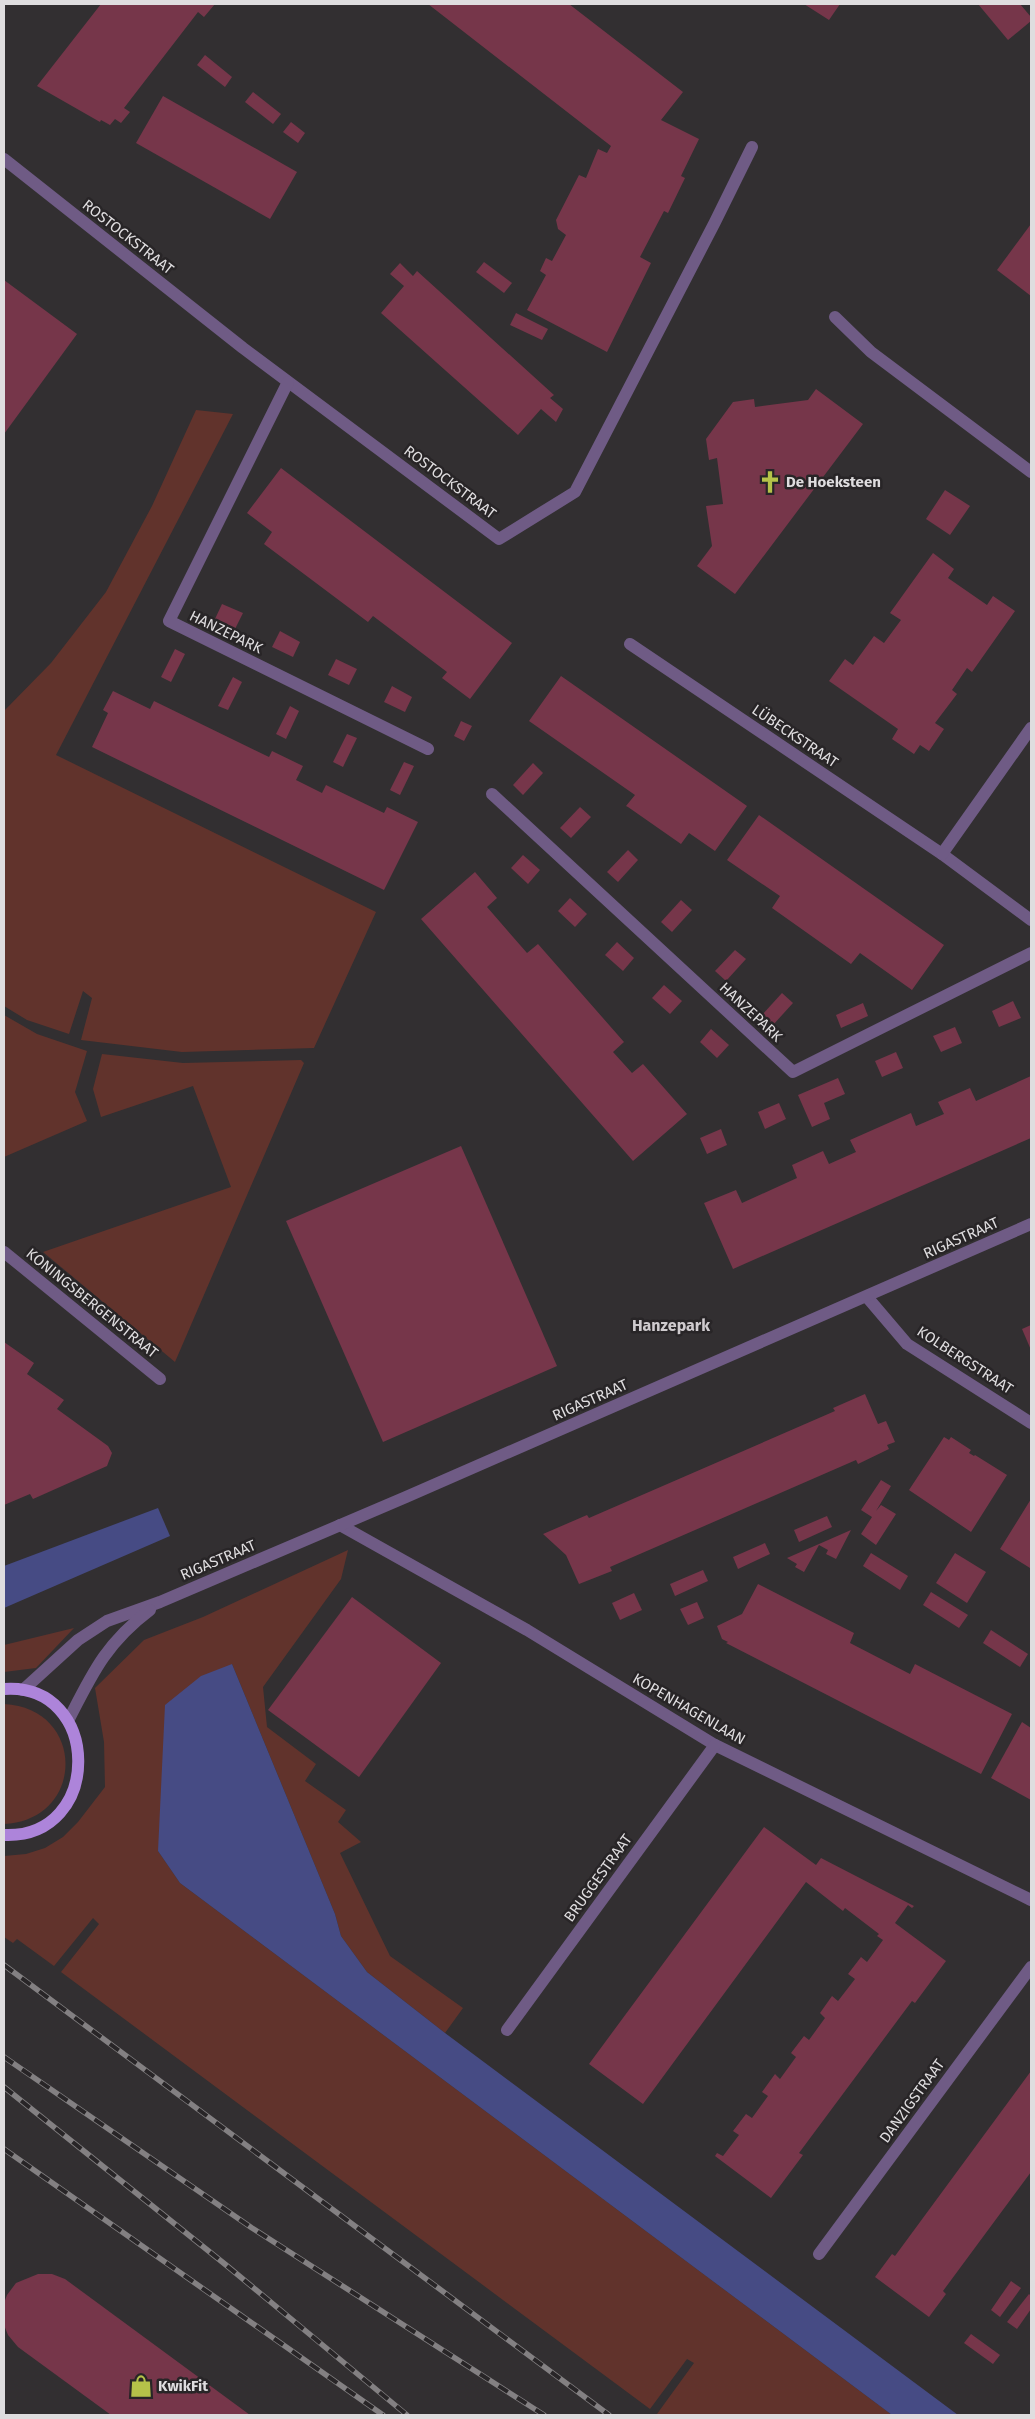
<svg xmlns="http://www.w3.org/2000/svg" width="1035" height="2419" font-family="'Fira Sans',sans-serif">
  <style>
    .green { fill: #61332c }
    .water { fill: #464b84 }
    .building { fill: #76364a }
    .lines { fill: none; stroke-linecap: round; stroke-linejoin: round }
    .minor { stroke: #6f5b85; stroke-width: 12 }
    .major { stroke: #ad84da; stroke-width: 12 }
    .rail-casing { stroke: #838082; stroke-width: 5.5 }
    .rail { stroke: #282527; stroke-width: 4; stroke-dasharray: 11; stroke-linecap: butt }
    .labels { text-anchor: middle; stroke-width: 5; stroke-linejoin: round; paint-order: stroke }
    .street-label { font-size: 15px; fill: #dfdddf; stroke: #282527 }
    .poi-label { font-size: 15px; font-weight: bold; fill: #dfdddf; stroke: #282527; text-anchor: start }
    .neighbourhood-label { font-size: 16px; font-weight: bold; fill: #cfcbce; stroke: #282527 }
  </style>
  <rect width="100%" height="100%" fill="#322f31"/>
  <g class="green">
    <polygon points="196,410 233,414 56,755 376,912 314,1048 182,1052 81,1040 92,998 83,991 69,1034 27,1020 4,1006 4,711 51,663 106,592 152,506"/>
    <polygon points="4,1015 37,1034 87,1051 75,1092 87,1121 4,1157"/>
    <polygon points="102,1054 183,1063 301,1060 304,1063 175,1362 43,1252 231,1187 193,1086 101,1117 93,1089"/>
    <polygon points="348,1550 341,1579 263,1687 267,1727 316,1764 305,1781 346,1810 338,1822 361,1842 340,1853 390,1956 463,2008 445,2033 367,1972 341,1936 335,1914 232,1664 158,1851 180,1883 892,2415 659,2415 657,2414 694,2363 687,2359 650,2409 61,1972 99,1924 93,1918 54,1966 17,1939 13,1943 4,1937 4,1856 26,1854 45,1848 63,1837 78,1822 105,1787 104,1742 95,1688 144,1640 203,1617"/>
    <polygon points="74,1628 36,1668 4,1672 4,1645"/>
    <path d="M4,1704C86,1708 86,1820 4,1824Z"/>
  </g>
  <g class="water">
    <polygon points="158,1508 170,1536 4,1608 4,1566"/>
    <polygon points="232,1664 335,1914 341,1936 367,1972 445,2033 958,2415 892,2415 180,1883 158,1851 165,1705 201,1676"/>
  </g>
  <g class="building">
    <polygon points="101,4 215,4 204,17 198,12 124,108 130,112 121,123 115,119 110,125 101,120 100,122 37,86"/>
    <polygon points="428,4 569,4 683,92 661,120 699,139 681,176 685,178 668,213 664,211 640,257 651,263 607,352 527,310 546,275 540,271 546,258 552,261 566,235 558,229 556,220 579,175 586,178 598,149 607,153 611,146"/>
    <polygon points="804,4 840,4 829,20"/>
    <polygon points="978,4 1020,4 1031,17 1031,21 1008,40"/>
    <polygon points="205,55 232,77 225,87 197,65"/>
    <polygon points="253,92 281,114 273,124 245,102"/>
    <polygon points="163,96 297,172 270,219 136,143"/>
    <polygon points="291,122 305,133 298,143 283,132"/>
    <polygon points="1031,224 1031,296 997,270"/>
    <polygon points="484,262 512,283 504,293 476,272"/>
    <polygon points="400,263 413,276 417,271 554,395 550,398 563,409 556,422 541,409 518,435 381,313 404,286 390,274"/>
    <polygon points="4,280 77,334 4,434"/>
    <polygon points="516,313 548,329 542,340 510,325"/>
    <polygon points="816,389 863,424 735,594 697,566 712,546 706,506 723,504 717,458 709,460 706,439 733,402 754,399 755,407 808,400"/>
    <polygon points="281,468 512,643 470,699 442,678 447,672 373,616 368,622 264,544 272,532 247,513"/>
    <polygon points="945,490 970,506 950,535 926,519"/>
    <polygon points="933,553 954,569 948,578 987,605 993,596 1015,611 972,672 967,668 952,690 957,694 935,723 944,729 929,751 920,745 914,754 892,739 898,729 829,681 845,659 853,665 874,636 884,643 901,620 890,613"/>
    <polygon points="222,604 243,613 235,629 215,619"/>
    <polygon points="280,631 300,642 293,657 272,647"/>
    <polygon points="175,649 185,654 171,682 161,677"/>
    <polygon points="336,659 357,669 349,685 328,675"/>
    <polygon points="561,676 747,806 715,851 689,833 681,844 628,807 626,806 635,795 529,721"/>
    <polygon points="233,677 242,682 228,710 218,706"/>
    <polygon points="392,686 412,697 405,712 384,702"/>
    <polygon points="113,691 150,709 154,701 269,757 272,751 303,766 296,780 322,793 326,785 384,813 387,807 418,822 384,890 92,747 108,713 103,710"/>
    <polygon points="290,706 299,711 286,739 276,734"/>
    <polygon points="461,721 472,726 464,741 454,736"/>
    <polygon points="347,734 357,738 343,767 333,762"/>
    <polygon points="404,762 414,766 400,795 390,790"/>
    <polygon points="533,763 543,773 523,795 513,785"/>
    <polygon points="580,807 591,817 571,838 560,828"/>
    <polygon points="759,815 944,945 912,990 860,953 851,964 772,908 780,896 727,860"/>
    <polygon points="628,850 638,860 618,882 607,872"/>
    <polygon points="523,855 540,870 528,884 511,868"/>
    <polygon points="475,872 497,898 487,907 527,953 538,944 624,1042 613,1052 632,1073 643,1064 687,1114 633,1161 421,919"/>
    <polygon points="570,898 587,914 575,927 558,911"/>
    <polygon points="681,900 692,910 672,932 661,922"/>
    <polygon points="617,942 634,958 623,971 605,955"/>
    <polygon points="735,950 746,959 726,981 715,971"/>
    <polygon points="664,985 682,1001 670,1014 652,998"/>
    <polygon points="782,993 793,1003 773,1025 762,1015"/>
    <polygon points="1013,1001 1021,1018 999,1027 992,1011"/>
    <polygon points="863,1003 868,1016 841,1028 836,1015"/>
    <polygon points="955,1027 962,1043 941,1052 933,1036"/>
    <polygon points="711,1029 729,1045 717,1058 700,1042"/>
    <polygon points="896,1052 903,1068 882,1077 875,1061"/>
    <polygon points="1031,1076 1031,1138 733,1269 704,1203 736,1190 742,1203 797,1178 792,1165 823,1151 829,1164 856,1152 850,1140 911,1113 916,1126 944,1114 938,1102 970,1088 976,1101"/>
    <polygon points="838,1078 845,1094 824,1103 830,1119 812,1127 798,1095"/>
    <polygon points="779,1103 786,1119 765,1129 758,1112"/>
    <polygon points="721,1129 727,1145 707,1154 700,1138"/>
    <polygon points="461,1146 557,1366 383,1442 286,1221"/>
    <polygon points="1031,1325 1031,1350 1022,1329"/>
    <polygon points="4,1342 34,1363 27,1374 64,1400 57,1409 108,1446 112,1453 107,1466 33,1499 30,1494 4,1505"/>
    <polygon points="865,1394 878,1424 886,1421 895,1442 887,1445 889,1449 858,1464 856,1460 702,1527 610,1567 612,1571 579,1584 566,1555 543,1534 587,1515 589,1518 835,1411 833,1408"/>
    <polygon points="944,1437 949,1440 951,1437 971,1450 969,1453 974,1456 975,1455 1007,1475 971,1532 909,1490"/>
    <polygon points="881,1480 891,1486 876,1511 881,1505 896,1514 876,1545 861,1534 872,1517 861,1510"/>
    <polygon points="1031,1499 1031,1571 1030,1568 1000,1549"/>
    <polygon points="827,1516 832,1527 799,1542 794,1530"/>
    <polygon points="851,1530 836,1559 826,1554 828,1550 819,1545 804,1572 795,1567 797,1564 787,1558"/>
    <polygon points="765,1543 770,1554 738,1569 733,1557"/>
    <polygon points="871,1553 908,1576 900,1590 863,1566"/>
    <polygon points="955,1553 986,1572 967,1603 936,1583"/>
    <polygon points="703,1570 708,1581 675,1596 670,1584"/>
    <polygon points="758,1584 854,1633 850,1643 910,1674 915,1664 1012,1714 981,1774 726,1643 728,1642 722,1639 717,1626 742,1614"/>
    <polygon points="931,1592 968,1615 959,1628 923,1605"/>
    <polygon points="634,1593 642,1610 620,1620 612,1603"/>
    <polygon points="352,1597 441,1663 359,1777 268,1710"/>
    <polygon points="697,1602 704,1618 688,1625 680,1609"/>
    <polygon points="991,1630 1028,1654 1020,1667 983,1643"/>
    <polygon points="1022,1722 1031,1728 1031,1800 991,1778"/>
    <polygon points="764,1827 816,1865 821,1858 914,1906 912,1908 908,1905 895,1923 946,1961 915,2003 912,2001 799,2153 803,2155 771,2198 715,2156 717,2153 723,2156 739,2135 733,2131 746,2114 752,2118 768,2096 762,2092 775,2074 780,2079 796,2057 791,2053 804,2036 809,2040 825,2018 820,2013 832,1996 838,2001 855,1979 848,1974 861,1957 867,1962 883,1940 877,1936 879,1934 845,1908 843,1911 806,1882 643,2104 589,2064"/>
    <polygon points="1031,2071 1031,2172 943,2291 946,2294 929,2317 875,2277 892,2254 895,2256"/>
    <polygon points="38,2274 52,2274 65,2279 250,2415 111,2415 18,2347 8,2335 4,2325 4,2303 7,2295 16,2283"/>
    <polygon points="1011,2281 1021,2288 1000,2317 991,2310"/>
    <polygon points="1029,2294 1031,2296 1031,2309 1017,2329 1007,2322"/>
    <polygon points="971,2334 1000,2355 993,2364 964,2343"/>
  </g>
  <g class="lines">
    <g class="minor">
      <polyline points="4,159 243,348 499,539 575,492 715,222 752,147"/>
      <polyline points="835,317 871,352 1031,472"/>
      <polyline points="288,382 169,621 428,749"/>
      <polyline points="630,644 942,854 1031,920"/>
      <polyline points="492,794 793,1072 1031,953"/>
      <polyline points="942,854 1031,728"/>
      <polyline points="4,1252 160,1379"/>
      <polyline points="867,1297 907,1344 1031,1423"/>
      <polyline points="340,1525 527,1630 715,1745 1031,1900"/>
      <polyline points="23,1690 78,1640 107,1621 160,1602 406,1497 1031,1224"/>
      <path d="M68,1721C92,1674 106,1643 150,1610"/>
      <polyline points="507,2030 715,1745"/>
      <polyline points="819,2254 1031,1967"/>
    </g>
    <path class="major" d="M4,1689C102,1682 104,1839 4,1835"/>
    <defs>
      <g id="rail">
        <polyline points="4,1965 609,2415"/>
        <polyline points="4,2057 252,2228 544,2415"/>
        <polyline points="4,2087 226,2265 407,2415"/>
        <polyline points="4,2149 383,2415"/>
      </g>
    </defs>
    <use href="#rail" class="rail-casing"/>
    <use href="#rail" class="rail"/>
  </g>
  <defs>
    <symbol id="church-bare" viewBox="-9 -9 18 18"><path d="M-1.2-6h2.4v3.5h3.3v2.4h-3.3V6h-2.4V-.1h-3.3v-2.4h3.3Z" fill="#b5c249" stroke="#282527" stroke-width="2.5" paint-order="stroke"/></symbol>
    <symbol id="shop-bare" viewBox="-9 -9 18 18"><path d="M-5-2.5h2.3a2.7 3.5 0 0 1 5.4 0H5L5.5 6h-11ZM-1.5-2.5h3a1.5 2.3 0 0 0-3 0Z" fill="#b5c249" stroke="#282527" stroke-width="2.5" paint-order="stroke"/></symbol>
  </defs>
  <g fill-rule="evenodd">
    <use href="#church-bare" x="754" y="466" width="32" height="32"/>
    <use href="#shop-bare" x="125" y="2370" width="32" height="32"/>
  </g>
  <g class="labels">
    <g class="street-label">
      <text transform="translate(128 237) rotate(38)" y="5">ROSTOCKSTRAAT</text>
      <text transform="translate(450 482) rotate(37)" y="5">ROSTOCKSTRAAT</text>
      <text transform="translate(226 632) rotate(26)" y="5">HANZEPARK</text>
      <text transform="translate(795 736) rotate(34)" y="5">LÜBECKSTRAAT</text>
      <text transform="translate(751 1012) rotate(43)" y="5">HANZEPARK</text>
      <text transform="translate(961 1238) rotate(-24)" y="5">RIGASTRAAT</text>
      <text transform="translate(92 1303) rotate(39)" y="5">KONINGSBERGENSTRAAT</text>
      <text transform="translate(965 1360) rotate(33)" y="5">KOLBERGSTRAAT</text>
      <text transform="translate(590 1400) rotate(-24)" y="5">RIGASTRAAT</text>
      <text transform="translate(218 1560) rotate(-23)" y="5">RIGASTRAAT</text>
      <text transform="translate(689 1709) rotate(30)" y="5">KOPENHAGENLAAN</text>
      <text transform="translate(598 1878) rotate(-54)" y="5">BRUGGESTRAAT</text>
      <text transform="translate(912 2101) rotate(-54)" y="5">DANZIGSTRAAT</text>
    </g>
    <g class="poi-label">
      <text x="786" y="487">De Hoeksteen</text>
      <text x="158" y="2391">KwikFit</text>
    </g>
    <g class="neighbourhood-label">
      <text x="671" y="1331">Hanzepark</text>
    </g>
  </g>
  <rect width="1035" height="2419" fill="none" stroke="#dfdddf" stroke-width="10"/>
</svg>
